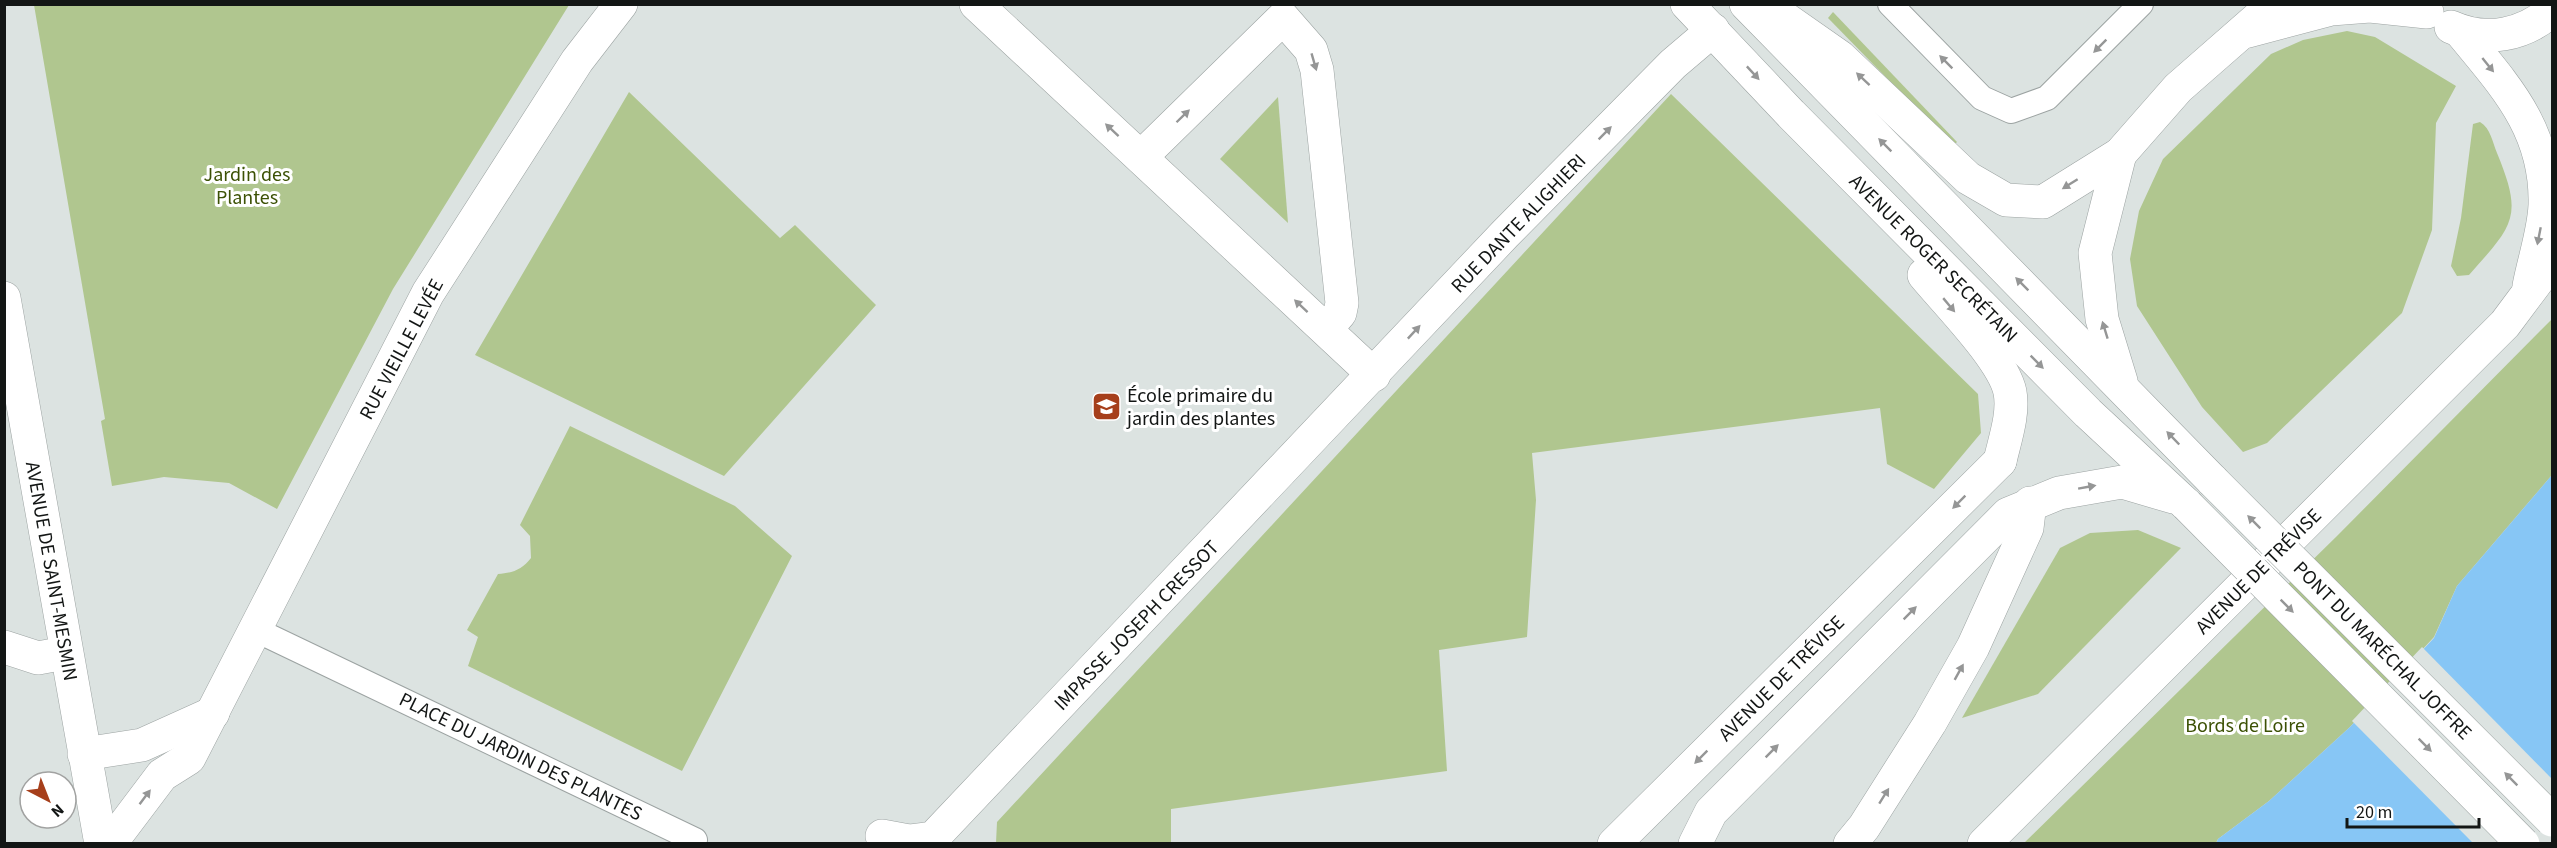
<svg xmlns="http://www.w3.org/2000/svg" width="2557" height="848" font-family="'Source Sans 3',sans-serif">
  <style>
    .green { fill: #b0c68f }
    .water { fill: #87c6f5 }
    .pier { fill: #dce3e1 }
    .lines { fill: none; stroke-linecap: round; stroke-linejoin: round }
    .lane-casing { stroke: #9ca3a2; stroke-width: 26 }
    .street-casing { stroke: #9ca3a2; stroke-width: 34 }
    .secondary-casing { stroke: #9ca3a2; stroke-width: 34 }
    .primary-casing { stroke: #9ca3a2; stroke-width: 34 }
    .lane { stroke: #fff; stroke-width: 24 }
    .street { stroke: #fff; stroke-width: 33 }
    .secondary { stroke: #fff; stroke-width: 33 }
    .primary { stroke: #fff; stroke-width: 33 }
    .primary-bridge-casing { stroke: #9ca3a2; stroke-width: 34; stroke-linecap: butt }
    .primary-bridge { stroke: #fff; stroke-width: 33 }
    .oneway { fill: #959696 }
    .labels { text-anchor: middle; stroke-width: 6; stroke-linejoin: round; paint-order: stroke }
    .park-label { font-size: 20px; fill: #3c5105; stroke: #fff }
    .street-label { font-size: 20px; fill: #131615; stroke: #fff }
    .poi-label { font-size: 20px; fill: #131615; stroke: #fff; text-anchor: start }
  </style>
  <rect width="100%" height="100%" fill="#dce3e1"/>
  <g class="green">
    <polygon points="34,5 569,5 393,289 277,509 229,483 164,477 112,486 101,421 105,419"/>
    <polygon points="1833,12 1957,142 1953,146 1828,18"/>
    <polygon points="2347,31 2375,37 2456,86 2436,123 2432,230 2402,313 2267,443 2243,452 2202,407 2137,306 2130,259 2139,211 2163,159 2271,54 2303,40"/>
    <polygon points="629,92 780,238 795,225 876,305 724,476 475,355"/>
    <polygon points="1671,94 1978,394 1981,433 1934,489 1887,464 1880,408 1532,453 1536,500 1527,637 1439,650 1447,771 1171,809 1171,843 996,843 997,822"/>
    <polygon points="1278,97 1288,223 1220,159"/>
    <path d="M2480,122C2491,129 2492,141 2497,153C2524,218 2513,225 2469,275L2457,276L2451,266L2461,218L2473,124Z"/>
    <polygon points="2552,319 2552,475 2457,586 2434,637 2350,727 2269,801 2218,839 2216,843 2023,844 2337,536"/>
    <path d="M570,426L735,506L792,556L682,771L468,666L478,637L467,630L498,574C512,573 522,570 531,558L530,536L520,525Z"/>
    <polygon points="2138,530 2181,548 2038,694 1962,718 2060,548 2090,533"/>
  </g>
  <polygon class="water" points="2552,475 2552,843 2216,844 2218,839 2269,801 2350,727 2434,638 2457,586"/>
  <polygon class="pier" points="2422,647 2552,779 2552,843 2473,843 2352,721"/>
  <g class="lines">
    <defs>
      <g id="lane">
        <polyline points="1890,4 1982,98 2011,111 2047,98 2141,4"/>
        <polyline points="254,629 695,840"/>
      </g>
      <g id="street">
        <polyline points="976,4 1374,375"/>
        <polyline points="1141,157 1283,18 1311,50 1317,70 1342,303 1340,313 1326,329"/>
        <polyline points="4,647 38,658 65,653"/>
        <polyline points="84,754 142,745 213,713"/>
        <polyline points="882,836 909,841 933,838 1505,234 1673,64 1713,30"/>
        <polyline points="110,844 162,775 189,758 428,293 577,61 621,4"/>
      </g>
      <g id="secondary">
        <path d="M2451,27C2486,43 2525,35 2552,10"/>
        <polyline points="2248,31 2331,9 2370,6 2427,12"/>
        <path d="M2460,31C2505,86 2547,129 2545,205C2544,231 2534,260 2529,286"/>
        <polyline points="2120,154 2178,88 2274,4"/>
        <polyline points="4,298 101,844"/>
        <polyline points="1614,844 2000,461"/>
        <polyline points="1984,844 2505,324 2552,261"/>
      </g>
      <g id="primary">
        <polyline points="1687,4 1791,114 2088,413 2187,505"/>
        <polyline points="1746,4 2213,481"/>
        <polyline points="1770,8 1840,57 1968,178 2006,200 2043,202 2120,154"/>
        <polyline points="2120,154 2095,253 2102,319 2121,381"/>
        <path d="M1924,275C1947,303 2003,359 2010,392C2014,414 2005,439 2000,461"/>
        <polyline points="1695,844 1711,812 2008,514 2059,493 2122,482 2173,497"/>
        <polyline points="1850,844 1864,827 1930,723 1973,647 2027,528 2030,503"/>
      </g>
    </defs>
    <use href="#lane" class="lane-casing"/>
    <use href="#street" class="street-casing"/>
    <use href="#secondary" class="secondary-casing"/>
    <use href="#primary" class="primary-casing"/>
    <use href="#lane" class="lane"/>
    <use href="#street" class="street"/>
    <use href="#secondary" class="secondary"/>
    <use href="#primary" class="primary"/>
    <defs>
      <g id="primary-bridge">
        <polyline points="2213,481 2552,820"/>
        <polyline points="2187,505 2523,844"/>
      </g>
    </defs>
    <use href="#primary-bridge" class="primary-bridge-casing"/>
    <use href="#primary-bridge" class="primary-bridge"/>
  </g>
  <defs><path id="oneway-solid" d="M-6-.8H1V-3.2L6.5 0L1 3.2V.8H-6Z" transform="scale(1.5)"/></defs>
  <g class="oneway">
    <use href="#oneway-solid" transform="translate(2100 46) rotate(135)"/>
    <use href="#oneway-solid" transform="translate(1314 62) rotate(74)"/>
    <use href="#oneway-solid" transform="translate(1946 62) rotate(-135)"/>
    <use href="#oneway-solid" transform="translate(2488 65) rotate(51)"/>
    <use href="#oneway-solid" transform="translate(1753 73) rotate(47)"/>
    <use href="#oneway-solid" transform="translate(1863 79) rotate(-137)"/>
    <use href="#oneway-solid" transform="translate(1183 116) rotate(-44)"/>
    <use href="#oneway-solid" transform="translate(1112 130) rotate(-137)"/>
    <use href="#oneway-solid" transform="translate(1605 133) rotate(-45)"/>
    <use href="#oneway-solid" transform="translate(1885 145) rotate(-135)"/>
    <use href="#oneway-solid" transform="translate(2070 184) rotate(148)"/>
    <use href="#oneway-solid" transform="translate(2539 236) rotate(101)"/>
    <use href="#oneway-solid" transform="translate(2022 284) rotate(-135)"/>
    <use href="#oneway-solid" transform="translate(1949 305) rotate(50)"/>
    <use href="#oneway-solid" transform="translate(1301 306) rotate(-137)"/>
    <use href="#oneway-solid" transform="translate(2105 330) rotate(-107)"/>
    <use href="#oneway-solid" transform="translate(1414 332) rotate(-47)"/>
    <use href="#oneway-solid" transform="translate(2037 362) rotate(45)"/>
    <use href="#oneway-solid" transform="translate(2173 438) rotate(-134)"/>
    <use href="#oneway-solid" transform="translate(2087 487) rotate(-10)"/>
    <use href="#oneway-solid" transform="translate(1959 502) rotate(135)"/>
    <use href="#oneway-solid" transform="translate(2254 522) rotate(-135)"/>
    <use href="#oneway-solid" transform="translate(2287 606) rotate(45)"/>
    <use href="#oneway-solid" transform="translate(1910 613) rotate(-45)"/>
    <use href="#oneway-solid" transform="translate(1959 672) rotate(-61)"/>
    <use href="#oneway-solid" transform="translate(2425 745) rotate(45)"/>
    <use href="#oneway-solid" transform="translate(1772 751) rotate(-45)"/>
    <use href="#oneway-solid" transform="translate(1701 757) rotate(135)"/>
    <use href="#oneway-solid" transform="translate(2511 779) rotate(-135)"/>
    <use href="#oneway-solid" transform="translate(1884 796) rotate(-58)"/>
    <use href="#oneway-solid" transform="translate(145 797) rotate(-53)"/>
  </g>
  <defs>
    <symbol id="school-square" viewBox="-11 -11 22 22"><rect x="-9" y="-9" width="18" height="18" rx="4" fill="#a63f1b" stroke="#fff"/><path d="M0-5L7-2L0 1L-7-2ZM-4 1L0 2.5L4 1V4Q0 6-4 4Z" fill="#fff"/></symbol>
  </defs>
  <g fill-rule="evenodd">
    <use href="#school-square" x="1090" y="390" width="33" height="33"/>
  </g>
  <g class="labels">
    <g class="park-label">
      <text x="247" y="181">Jardin des<tspan x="247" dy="23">Plantes</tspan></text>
      <text x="2245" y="732">Bords de Loire</text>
    </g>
    <g class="street-label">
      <text transform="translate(1518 223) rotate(-46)" y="7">RUE DANTE ALIGHIERI</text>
      <text transform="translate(1934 258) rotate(45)" y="7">AVENUE ROGER SECRÉTAIN</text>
      <text transform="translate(401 349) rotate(-62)" y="7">RUE VIEILLE LEVÉE</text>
      <text transform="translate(52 571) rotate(80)" y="7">AVENUE DE SAINT-MESMIN</text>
      <text transform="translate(2258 571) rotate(-45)" y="7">AVENUE DE TRÉVISE</text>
      <text transform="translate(1136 625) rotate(-46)" y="7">IMPASSE JOSEPH CRESSOT</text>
      <text transform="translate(2383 650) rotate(45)" y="7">PONT DU MARÉCHAL JOFFRE</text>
      <text transform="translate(1781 678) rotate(-45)" y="7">AVENUE DE TRÉVISE</text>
      <text transform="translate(521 756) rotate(26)" y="7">PLACE DU JARDIN DES PLANTES</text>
    </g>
    <g class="poi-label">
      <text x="1127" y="402">École primaire du<tspan x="1127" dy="23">jardin des plantes</tspan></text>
    </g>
  </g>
  <rect width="2557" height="848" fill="none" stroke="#131615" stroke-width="12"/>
  <g transform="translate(48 800) rotate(138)"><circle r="28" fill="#ffffff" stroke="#a1a2a1" stroke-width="1.5"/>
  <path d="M0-4.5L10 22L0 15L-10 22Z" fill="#a63f1b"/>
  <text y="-9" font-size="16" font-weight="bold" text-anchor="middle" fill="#131615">N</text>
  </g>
  <path d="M2347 818v9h132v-9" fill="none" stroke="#131615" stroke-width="3"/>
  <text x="2356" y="818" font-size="18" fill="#131615" stroke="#ffffff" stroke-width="4.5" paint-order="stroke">20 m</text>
</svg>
